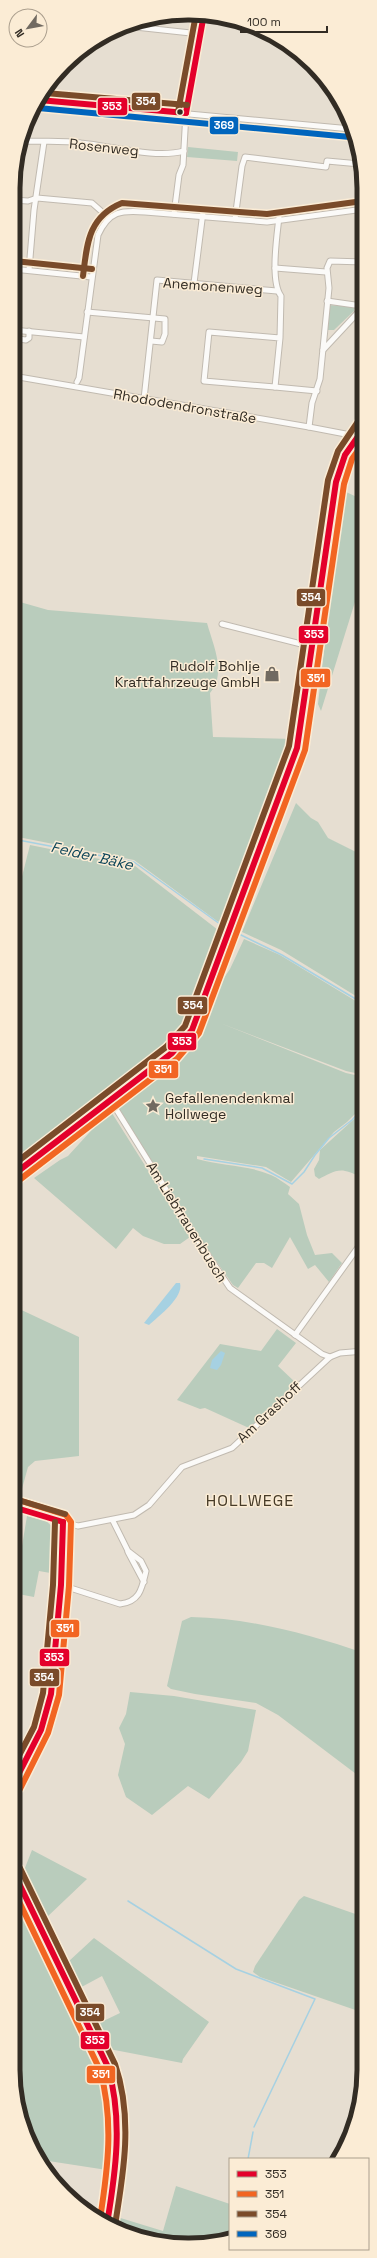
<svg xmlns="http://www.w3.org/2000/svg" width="377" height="2258" font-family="'Space Grotesk',sans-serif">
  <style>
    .green { fill: #b9ccbc; fill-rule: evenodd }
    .water { fill: #a6d1e2 }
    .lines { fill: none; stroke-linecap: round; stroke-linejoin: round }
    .stream { stroke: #a6d1e2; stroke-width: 1.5 }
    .minor-casing { stroke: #c1bab0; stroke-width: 7 }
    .tertiary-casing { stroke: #c1bab0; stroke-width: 8 }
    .minor { stroke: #fbfaf8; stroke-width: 5 }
    .tertiary { stroke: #fbfaf8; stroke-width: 6 }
    .bus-1-casing { stroke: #fbecd5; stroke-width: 9 }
    .bus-2-casing { stroke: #fbecd5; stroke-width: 9 }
    .bus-3-casing { stroke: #fbecd5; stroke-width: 9 }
    .bus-4-casing { stroke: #fbecd5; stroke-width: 9 }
    .bus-1 { stroke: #e4002b; stroke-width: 6 }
    .bus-2 { stroke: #f26522; stroke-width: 6 }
    .bus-3 { stroke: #7a4b2a; stroke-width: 6 }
    .bus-4 { stroke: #0065bd; stroke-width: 6 }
    .bus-dot { fill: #322c24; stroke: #fbecd5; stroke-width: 1.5 }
    .labels { text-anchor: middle; stroke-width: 3; stroke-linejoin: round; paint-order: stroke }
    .street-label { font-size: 14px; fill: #322c24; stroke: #fbecd5 }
    .poi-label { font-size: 14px; fill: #322c24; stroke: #fbecd5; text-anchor: end }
    .water-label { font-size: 15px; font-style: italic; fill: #0d4559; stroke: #fbecd5 }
    .quarter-label { font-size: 16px; letter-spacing: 1px; fill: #473b28; stroke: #fbecd5 }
    .rim { fill: none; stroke: #322c24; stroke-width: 5 }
    .line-badge { stroke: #fbecd5; stroke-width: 1.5 }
    .badge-label { font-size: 11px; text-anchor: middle; font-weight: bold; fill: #fff }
  </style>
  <rect width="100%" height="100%" fill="#e6ded1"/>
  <g class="green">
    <polygon points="37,103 181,116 181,120 34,107"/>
    <polygon points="196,117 352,132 353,136 192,122"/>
    <polygon points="188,147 238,152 237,161 187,157"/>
    <polygon points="328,305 354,307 354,311 334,330 326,330"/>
    <polygon points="342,490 361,499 364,494 364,573 321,711 318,704"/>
    <path d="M13,600L48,610L207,623C213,645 227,673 210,693L213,737L294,739V746L225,921L222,923L217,921L134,860L13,836Z"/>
    <polygon points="296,803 311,818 318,822 328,838 364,856 364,1001 281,950 242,932"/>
    <polygon points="30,845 135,866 222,933 187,1025 174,1043 157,1060 110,1096 13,1167 13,912"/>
    <path d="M244,939L280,955L364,1006V1075L346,1071L220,1023L346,1073L364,1077V1105L347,1122L334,1132L291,1182L266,1167L197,1156V1159C221,1166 249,1165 271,1175C278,1178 284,1183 290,1187L288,1194L299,1204L307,1235L315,1255L332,1253L342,1263L329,1282L315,1265L308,1269L290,1237L272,1268L264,1263H256L238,1288L233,1285L209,1251V1254L203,1246L117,1105L180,1057L198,1036L215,991L230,969Z"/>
    <polygon points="110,1110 190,1237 180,1244 164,1244 143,1236 133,1228 116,1249 34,1178 60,1160 68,1156"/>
    <path d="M364,1110V1176C356,1176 352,1172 345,1171C336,1169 327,1175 319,1179L315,1176L314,1169L319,1160L320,1150Z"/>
    <polygon points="13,1306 79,1337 79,1456 35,1461 28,1467 20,1496 13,1494 13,1453 16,1446 13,1445"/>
    <polygon points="277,1329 296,1343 278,1366 296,1383 249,1428 205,1408 200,1409 177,1400 220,1344 261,1351"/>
    <path d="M27,1516L46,1521L57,1531L56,1574L39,1571L34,1597L13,1593L15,1578C21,1574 21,1570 19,1564Z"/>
    <path d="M191,1617C250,1618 308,1634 364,1653V1780L278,1715L256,1703L195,1694L171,1689L167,1686L182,1621Z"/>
    <polygon points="130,1692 174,1696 256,1710 248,1751 241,1762 209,1799 188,1786 152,1815 126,1797 118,1775 125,1744 119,1728 126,1714"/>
    <path d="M32,1850L87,1879L46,1918L68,1962L94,1938L209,2022L183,2059L182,2063L104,2048L114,2067L122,2094L126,2143L114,2216L163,2231L176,2186L230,2204V2238L177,2245L111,2227L100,2219L107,2170L42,2160L26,2136L13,2069V1894H18L13,1883L21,1878ZM26,1890L37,1913L29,1914L19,1894ZM102,1976L120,2013L93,2026L76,1990Z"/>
    <polygon points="304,1896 364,1917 364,2013 260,1977 253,1972 255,1966 299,1900"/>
  </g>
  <g class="water">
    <path d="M176,1283H180C184,1297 159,1316 149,1325L144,1323Z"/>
    <polygon points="221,1351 225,1353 221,1365 217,1370 210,1368 212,1360"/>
  </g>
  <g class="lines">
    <g class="stream">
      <polyline points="13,839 134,862 224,927"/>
      <polyline points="239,934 282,955 364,1004"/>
      <polyline points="204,1159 262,1168 292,1184 304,1172 315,1155 329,1138 352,1120 364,1107"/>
      <polyline points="128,1901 236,1969 315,1999 254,2127"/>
      <polyline points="248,2159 253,2132"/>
    </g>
    <defs>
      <g id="minor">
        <polyline points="126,26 200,34"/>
        <polyline points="39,100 351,129"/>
        <path d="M23,141C42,142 62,140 81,143C112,146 155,159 184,151"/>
        <polyline points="13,200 28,201 37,198 92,203 109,218"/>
        <polyline points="174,214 179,175 183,165 186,113 204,14"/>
        <path d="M279,217C277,236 270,281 281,296L280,338L209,332L204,381L275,387L280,338"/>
        <polyline points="235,219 242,166 245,157 326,167 327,161 360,164"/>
        <polyline points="275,268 326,272"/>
        <polyline points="13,269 91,277"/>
        <polyline points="29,270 34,210 44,142"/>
        <polyline points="194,283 203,212"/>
        <polyline points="327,301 362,306"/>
        <polyline points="87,312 165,319 165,334 162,342 151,341"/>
        <polyline points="13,330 84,337"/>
        <polyline points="18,339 26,340 29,338 29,331"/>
        <polyline points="323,350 364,306"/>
        <polyline points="13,376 309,427 356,436 364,440"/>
        <polyline points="13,376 18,330"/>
        <path d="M77,382L79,378L98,235C109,211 121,210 145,212L267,222L364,209"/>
        <polyline points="275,387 317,391"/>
        <polyline points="144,399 157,280 277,291"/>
        <polyline points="309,427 312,403 320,379 329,288 327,268 330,261 364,262"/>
        <polyline points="222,624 313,647"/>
        <polyline points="111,1101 195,1236 230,1288 322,1354 330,1357"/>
        <polyline points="295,1335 364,1239"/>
        <polyline points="13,1507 78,1526 134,1515 149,1505 182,1467 232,1448 330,1357 340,1353 364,1351"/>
        <polyline points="128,1552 144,1582"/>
        <polyline points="13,1578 15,1572"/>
        <path d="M61,1585L120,1604C140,1602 142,1588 146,1571L141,1561L128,1551L113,1521"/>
        <polyline points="13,1785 41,1730 51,1694 61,1585 63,1522"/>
        <path d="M13,1871L108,2067C126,2121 116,2169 107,2224"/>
      </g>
      <polyline id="tertiary" points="13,1175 172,1053 192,1030 297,748 336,482 345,455 364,427"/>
    </defs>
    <use href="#minor" class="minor-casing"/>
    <use href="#tertiary" class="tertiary-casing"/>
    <use href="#minor" class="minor"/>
    <use href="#tertiary" class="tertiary"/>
    <defs>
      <g id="bus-1">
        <polyline points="39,100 186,113"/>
        <polyline points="186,113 204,14"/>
        <polyline points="13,1175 172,1053 192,1030 297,748 336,482 345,455 364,428"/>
        <polyline points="13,1507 63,1522"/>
        <polyline points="13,1785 41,1730 51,1694 61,1585 63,1522"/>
        <path d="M13,1871L108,2067C123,2120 116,2170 107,2224"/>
      </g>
      <g id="bus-2">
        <polyline points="18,1181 177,1059 199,1033 305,750 344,484 352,459 364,442"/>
        <polyline points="15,1499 66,1515 71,1522 69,1586 59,1695 48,1733 20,1789"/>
        <path d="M13,1889L100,2070C114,2120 108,2168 100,2219"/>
      </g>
      <g id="bus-3">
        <polyline points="45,93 187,105"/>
        <polyline points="178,112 196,14"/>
        <polyline points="14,261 92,269"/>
        <path d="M83,276C87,244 88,217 122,203L267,214L363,201"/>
        <polyline points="13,1165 166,1047 185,1026 289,746 328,480 338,451 357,423"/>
        <polyline points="15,1499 65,1514"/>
        <polyline points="13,1767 34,1727 43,1693 53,1585 55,1522"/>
        <path d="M20,1868L115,2064C133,2117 124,2171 115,2225"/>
      </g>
      <polyline id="bus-4" points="38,108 350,137"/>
    </defs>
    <use href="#bus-1" class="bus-1-casing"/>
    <use href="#bus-2" class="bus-2-casing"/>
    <use href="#bus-3" class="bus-3-casing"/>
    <use href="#bus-4" class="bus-4-casing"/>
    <use href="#bus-1" class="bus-1"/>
    <use href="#bus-2" class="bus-2"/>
    <use href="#bus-3" class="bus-3"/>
    <use href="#bus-4" class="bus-4"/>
  </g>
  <defs>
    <symbol id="shop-bare" viewBox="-9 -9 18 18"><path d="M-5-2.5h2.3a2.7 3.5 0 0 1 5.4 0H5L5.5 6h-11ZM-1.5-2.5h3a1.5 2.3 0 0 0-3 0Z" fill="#716a61" stroke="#fbecd5" stroke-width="2.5" paint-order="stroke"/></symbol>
    <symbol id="sight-bare" viewBox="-9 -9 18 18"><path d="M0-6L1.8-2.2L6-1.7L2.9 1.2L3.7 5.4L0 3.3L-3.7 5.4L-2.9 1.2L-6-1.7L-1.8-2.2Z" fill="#716a61" stroke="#fbecd5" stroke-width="2.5" paint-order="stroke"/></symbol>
  </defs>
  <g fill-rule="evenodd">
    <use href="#shop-bare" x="261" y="663" width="22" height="22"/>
    <use href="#sight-bare" x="142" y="1095" width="22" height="22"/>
  </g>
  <circle class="bus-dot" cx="180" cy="112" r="3.5"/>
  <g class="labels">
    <g class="street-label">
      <text transform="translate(104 147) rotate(6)" y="5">Rosenweg</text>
      <text transform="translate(213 286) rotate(4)" y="5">Anemonenweg</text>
      <text transform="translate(185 406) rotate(10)" y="5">Rhododendronstraße</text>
      <text transform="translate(187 1222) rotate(58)" y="5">Am Liebfrauenbusch</text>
      <text transform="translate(269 1412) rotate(-43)" y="5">Am Grashoff</text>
    </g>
    <g class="poi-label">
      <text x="260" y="671">Rudolf Bohlje<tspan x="260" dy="16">Kraftfahrzeuge GmbH</tspan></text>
      <text x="165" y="1103" text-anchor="start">Gefallenendenkmal<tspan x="165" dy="16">Hollwege</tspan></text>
    </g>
    <g class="water-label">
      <text transform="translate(92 856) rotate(13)" y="5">Felder Bäke</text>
    </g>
    <g class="quarter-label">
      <text x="250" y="1506">HOLLWEGE</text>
    </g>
  </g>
  <path d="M0 0H377V2258H0ZM188 20H189A168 168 0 0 1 357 188V2070A168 168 0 0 1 189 2238H188A168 168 0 0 1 20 2070V188A168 168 0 0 1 188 20Z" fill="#fbecd5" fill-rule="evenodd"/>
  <path class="rim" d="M188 20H189A168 168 0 0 1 357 188V2070A168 168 0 0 1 189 2238H188A168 168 0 0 1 20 2070V188A168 168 0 0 1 188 20Z"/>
  <g class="line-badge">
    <rect x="131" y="92" width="30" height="19" rx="4" fill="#7a4b2a"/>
    <rect x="97" y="97" width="31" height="19" rx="4" fill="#e4002b"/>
    <rect x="209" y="116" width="30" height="19" rx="4" fill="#0065bd"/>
    <rect x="296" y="588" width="30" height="19" rx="4" fill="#7a4b2a"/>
    <rect x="298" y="625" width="31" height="19" rx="4" fill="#e4002b"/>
    <rect x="300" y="668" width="31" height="20" rx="4" fill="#f26522"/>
    <rect x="177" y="996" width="31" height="19" rx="4" fill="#7a4b2a"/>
    <rect x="167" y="1032" width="30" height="19" rx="4" fill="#e4002b"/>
    <rect x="148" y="1060" width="31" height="19" rx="4" fill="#f26522"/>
    <rect x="50" y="1619" width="30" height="19" rx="4" fill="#f26522"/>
    <rect x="39" y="1648" width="31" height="19" rx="4" fill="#e4002b"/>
    <rect x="29" y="1668" width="31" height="19" rx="4" fill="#7a4b2a"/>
    <rect x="75" y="2003" width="30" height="19" rx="4" fill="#7a4b2a"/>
    <rect x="80" y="2031" width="30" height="19" rx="4" fill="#e4002b"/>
    <rect x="86" y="2065" width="30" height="19" rx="4" fill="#f26522"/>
  </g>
  <g class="badge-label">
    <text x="146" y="105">354</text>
    <text x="112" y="110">353</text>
    <text x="224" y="129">369</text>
    <text x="311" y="601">354</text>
    <text x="314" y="638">353</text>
    <text x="316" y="682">351</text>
    <text x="193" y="1009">354</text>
    <text x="182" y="1045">353</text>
    <text x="163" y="1073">351</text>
    <text x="65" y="1632">351</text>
    <text x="54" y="1661">353</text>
    <text x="44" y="1681">354</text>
    <text x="90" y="2016">354</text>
    <text x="95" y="2044">353</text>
    <text x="101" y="2078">351</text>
  </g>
  <rect x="229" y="2158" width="140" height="92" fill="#fbecd5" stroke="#ab9f8e"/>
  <rect x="237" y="2171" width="20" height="6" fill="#e4002b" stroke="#ab9f8e"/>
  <text x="265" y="2178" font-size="12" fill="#322c24">353</text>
  <rect x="237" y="2191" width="20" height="6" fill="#f26522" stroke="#ab9f8e"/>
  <text x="265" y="2198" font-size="12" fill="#322c24">351</text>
  <rect x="237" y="2211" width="20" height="6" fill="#7a4b2a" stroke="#ab9f8e"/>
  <text x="265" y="2218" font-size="12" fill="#322c24">354</text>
  <rect x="237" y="2231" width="20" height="6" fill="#0065bd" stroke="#ab9f8e"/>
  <text x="265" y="2238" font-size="12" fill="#322c24">369</text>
  <g transform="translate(28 28) rotate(238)"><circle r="19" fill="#fbecd5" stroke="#ab9f8e"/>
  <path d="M0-3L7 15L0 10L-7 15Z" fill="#716a61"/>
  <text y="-6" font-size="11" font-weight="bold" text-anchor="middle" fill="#322c24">N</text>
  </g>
  <path d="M241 26v6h86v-6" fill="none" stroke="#322c24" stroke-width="2"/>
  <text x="247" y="26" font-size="12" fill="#322c24" stroke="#fbecd5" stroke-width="3" paint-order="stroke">100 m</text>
</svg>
